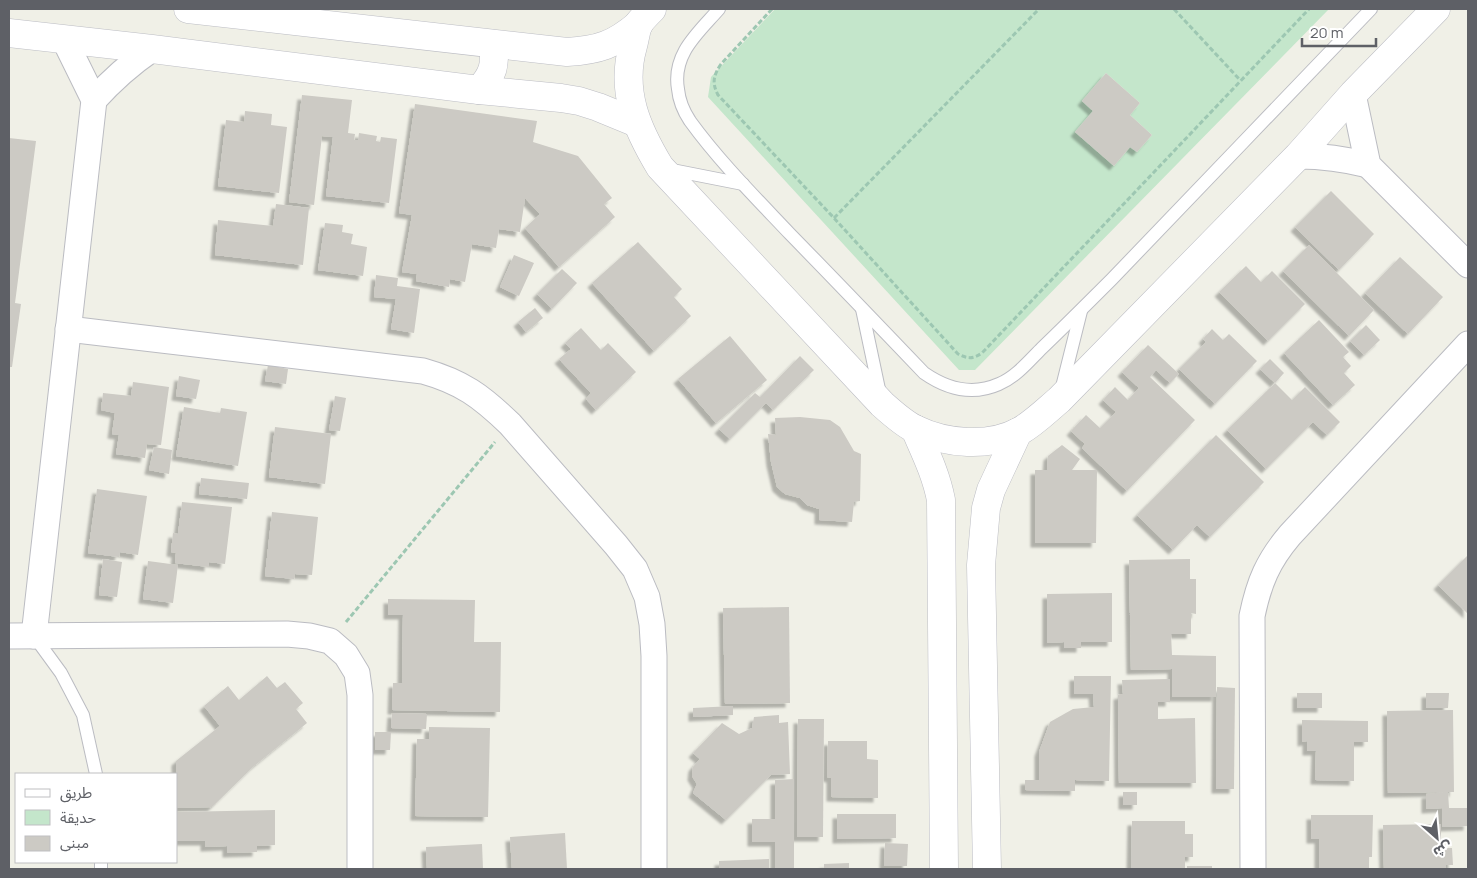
<svg xmlns="http://www.w3.org/2000/svg" width="1477" height="878" font-family="Manrope,'Noto Sans Arabic',sans-serif">
  <style>
    .green { fill: #c4e6cb; fill-rule: evenodd }
    .building { fill: #cccac4; filter: url(#shadow) }
    .lines { fill: none; stroke-linecap: round; stroke-linejoin: round }
    .lane-casing { stroke: #bbbcc2; stroke-width: 14 }
    .street-casing { stroke: #bbbcc2; stroke-width: 27 }
    .secondary-casing { stroke: #bcbdc4; stroke-width: 29 }
    .path { stroke: #9dc7b2; stroke-width: 3; stroke-dasharray: 5 2.5; stroke-linecap: butt }
    .lane { stroke: #fff; stroke-width: 12 }
    .street { stroke: #fff; stroke-width: 25 }
    .secondary { stroke: #fff; stroke-width: 28 }
  </style>
  <defs>
    <filter id="shadow"><feDropShadow dx="-4.5" dy="4.5" stdDeviation="1" flood-color="#0004"/></filter>
  </defs>
  <rect width="100%" height="100%" fill="#f0f0e7"/>
  <path class="green" d="M775,9H1329L975,370H959L708,97L711,77ZM1106,73L1140,103L1130,115L1152,135L1137,152L1130,147L1114,166L1075,132L1093,111L1082,101Z"/>
  <g class="building">
    <polygon points="1106,73 1140,103 1130,115 1152,135 1137,152 1130,147 1114,166 1075,132 1093,111 1082,101"/>
    <polygon points="302,95 352,100 348,133 355,134 354,140 358,140 359,133 377,136 376,141 380,142 381,137 397,139 389,203 326,196 333,137 322,136 314,205 289,202"/>
    <polygon points="415,104 537,121 533,142 578,156 612,198 604,204 615,217 559,267 525,228 540,214 525,198 520,232 499,229 496,248 472,244 465,282 450,279 449,287 416,281 417,274 402,272 412,215 399,213"/>
    <polygon points="245,111 272,114 271,125 287,127 279,193 218,186 226,120 244,122"/>
    <polygon points="9,138 36,141 15,303 21,304 12,367 9,367"/>
    <polygon points="1331,191 1374,234 1339,270 1295,227"/>
    <polygon points="276,204 309,208 303,265 215,255 218,220 273,226"/>
    <polygon points="325,223 343,225 342,232 353,234 351,244 367,247 363,276 318,270"/>
    <polygon points="638,242 682,289 674,297 691,316 654,351 592,283"/>
    <polygon points="1309,245 1374,310 1349,336 1283,271"/>
    <polygon points="514,255 534,263 519,296 500,287"/>
    <polygon points="1400,257 1443,297 1408,334 1365,293"/>
    <polygon points="1246,266 1261,282 1272,271 1305,304 1268,341 1219,292"/>
    <polygon points="562,269 577,283 552,309 537,294"/>
    <polygon points="376,275 398,278 397,286 420,289 414,333 391,329 396,299 374,297"/>
    <polygon points="535,308 543,318 526,332 518,322"/>
    <polygon points="1319,320 1349,352 1343,357 1351,366 1344,373 1355,385 1333,405 1284,353"/>
    <polygon points="1366,325 1380,340 1364,355 1350,341"/>
    <polygon points="581,328 601,350 608,343 636,372 596,410 586,399 591,393 559,359 571,349 565,343"/>
    <polygon points="1212,329 1223,340 1229,334 1257,361 1215,404 1179,369 1206,342 1203,339"/>
    <polygon points="730,336 767,380 716,423 678,379"/>
    <polygon points="1148,345 1179,374 1170,383 1156,370 1150,377 1195,420 1127,491 1082,448 1085,444 1071,431 1086,415 1100,428 1116,412 1103,400 1115,387 1128,400 1139,388 1122,372"/>
    <polygon points="800,356 814,370 773,410 766,403 730,439 719,429 755,393 760,397"/>
    <polygon points="1270,359 1284,373 1275,383 1260,369"/>
    <polygon points="268,365 288,369 286,384 265,381"/>
    <polygon points="179,376 200,380 196,399 176,396"/>
    <polygon points="133,382 169,387 161,445 147,444 145,458 116,454 119,435 112,434 115,413 101,410 103,393 131,396"/>
    <polygon points="1275,383 1292,400 1305,387 1340,422 1327,435 1313,422 1266,469 1227,430"/>
    <polygon points="335,396 346,398 340,431 329,430"/>
    <polygon points="184,407 220,413 221,408 247,412 238,466 176,456"/>
    <polygon points="800,417 830,420 840,427 854,451 861,454 860,501 854,502 852,522 819,520 819,509 807,505 800,498 785,494 777,487 771,462 768,434 776,435 775,418"/>
    <polygon points="275,427 331,434 325,484 269,477"/>
    <polygon points="1216,435 1264,482 1210,537 1197,525 1173,550 1137,515"/>
    <polygon points="1062,445 1080,459 1072,470 1097,470 1096,543 1035,543 1035,470 1047,470 1048,456"/>
    <polygon points="154,447 172,450 169,474 149,470"/>
    <polygon points="201,478 249,483 247,499 199,494"/>
    <polygon points="97,489 147,496 138,555 120,552 119,557 88,553"/>
    <polygon points="182,502 232,507 225,564 209,562 209,567 175,563 176,553 171,552 173,533 178,534"/>
    <polygon points="272,512 318,517 312,575 295,574 294,579 265,576"/>
    <polygon points="1468,555 1468,614 1438,585"/>
    <polygon points="103,559 122,562 117,597 99,595"/>
    <polygon points="1190,559 1190,579 1196,579 1196,614 1191,613 1191,634 1171,634 1172,655 1216,656 1216,697 1172,697 1172,669 1131,670 1129,560"/>
    <polygon points="148,561 178,565 173,603 143,599"/>
    <polygon points="1112,593 1112,642 1081,642 1081,648 1064,648 1064,642 1047,643 1047,594"/>
    <polygon points="388,599 475,600 474,642 501,642 500,712 392,710 393,683 402,683 403,615 388,615"/>
    <polygon points="789,607 790,703 725,704 723,608"/>
    <polygon points="267,676 277,688 285,682 303,703 296,709 307,723 254,766 212,807 177,808 176,761 220,726 204,706 228,686 239,700"/>
    <polygon points="1074,676 1111,676 1109,781 1075,780 1075,791 1025,790 1025,780 1039,780 1039,752 1050,722 1073,709 1094,707 1093,694 1074,694"/>
    <polygon points="1170,679 1170,702 1158,702 1158,719 1195,718 1196,783 1119,783 1118,695 1123,694 1122,680"/>
    <polygon points="1217,687 1235,688 1234,789 1216,789"/>
    <rect x="1297" y="693" width="25" height="15"/>
    <polygon points="1426,693 1449,693 1448,708 1426,708"/>
    <polygon points="733,706 733,715 693,717 693,708"/>
    <polygon points="1453,710 1454,792 1448,792 1449,808 1468,808 1468,826 1442,827 1442,808 1426,809 1426,794 1445,792 1388,793 1387,711"/>
    <polygon points="392,713 427,714 426,729 391,728"/>
    <polygon points="779,715 779,723 788,722 790,774 771,775 726,820 693,793 697,784 692,776 693,767 700,759 693,753 722,723 739,734 752,728 754,717"/>
    <polygon points="798,719 824,719 823,837 797,837"/>
    <polygon points="1302,720 1368,721 1368,742 1354,742 1354,781 1315,780 1316,751 1307,751 1307,741 1302,742"/>
    <polygon points="429,727 490,728 488,817 415,816 417,739 429,739"/>
    <polygon points="375,732 391,732 390,750 375,750"/>
    <polygon points="828,741 867,741 867,759 878,760 878,798 831,797 831,778 827,777"/>
    <polygon points="794,779 794,869 775,869 775,842 752,842 752,819 775,819 775,780"/>
    <rect x="1123" y="792" width="14" height="13"/>
    <polygon points="275,810 275,845 257,846 257,852 227,853 227,846 205,847 205,841 176,841 176,812"/>
    <polygon points="837,814 896,814 896,838 837,839"/>
    <polygon points="1311,815 1373,815 1372,857 1369,857 1369,869 1319,869 1319,839 1311,839"/>
    <polygon points="1132,821 1185,821 1185,834 1193,834 1193,857 1185,857 1185,869 1131,869"/>
    <polygon points="1441,824 1441,848 1452,848 1453,865 1446,865 1446,869 1384,869 1383,825"/>
    <polygon points="565,833 567,869 512,869 510,837"/>
    <polygon points="885,843 908,844 907,866 884,866"/>
    <polygon points="482,844 483,869 427,869 426,847"/>
    <polygon points="769,859 769,869 719,869 719,861"/>
    <polygon points="849,863 849,869 824,869 824,864"/>
    <rect x="1187" y="866" width="25" height="3"/>
  </g>
  <g class="lines">
    <defs>
      <g id="lane">
        <path d="M719,9C698,33 672,54 678,89C679,100 684,112 690,121C719,161 756,198 790,234C835,280 880,327 924,373C947,389 972,396 999,384C1016,377 1029,361 1042,348C1066,325 1089,302 1112,279C1198,189 1285,99 1371,9"/>
        <polyline points="667,169 743,184"/>
        <polyline points="862,309 880,394"/>
        <polyline points="1061,391 1081,311"/>
        <polyline points="34,636 61,673 83,715 96,774"/>
        <polyline points="101,869 101,862"/>
      </g>
      <g id="street">
        <polyline points="1353,94 1368,165 1468,265"/>
        <path d="M94,100C112,80 130,64 152,49"/>
        <path d="M1298,156C1322,156 1345,159 1368,165"/>
        <path d="M68,329L423,371C462,382 481,396 510,424L616,545L635,569L647,597L652,624L654,656V869"/>
        <polyline points="9,636 287,634 309,636 330,641 346,655 357,673 360,695 360,869"/>
        <polyline points="34,636 94,100 64,39"/>
        <path d="M1253,869L1252,616C1259,582 1268,561 1290,535L1468,344"/>
      </g>
      <g id="secondary">
        <path d="M188,9L567,52C599,50 614,45 639,24"/>
        <path d="M652,9C648,13 643,18 639,23C636,29 635,39 633,46C620,91 637,129 660,167L882,404C892,413 903,423 915,429C946,444 989,448 1020,431C1034,423 1046,411 1059,400L1298,156L1353,94L1436,9"/>
        <polyline points="9,33 152,49 479,90 561,98 579,101 598,107 637,123"/>
        <path d="M479,90C493,75 496,65 493,44"/>
        <path d="M915,429C925,452 936,474 941,500L944,869"/>
        <polyline points="987,869 981,565 986,508 991,490 1018,432"/>
      </g>
    </defs>
    <use href="#lane" class="lane-casing"/>
    <use href="#street" class="street-casing"/>
    <use href="#secondary" class="secondary-casing"/>
    <g class="path">
      <path d="M772,9L721,64C713,76 712,83 718,95L834,218L958,354C968,359 973,359 982,353L1309,9"/>
      <polyline points="1174,9 1240,80"/>
      <polyline points="834,218 1039,9"/>
      <polyline points="346,622 495,442"/>
    </g>
    <use href="#lane" class="lane"/>
    <use href="#street" class="street"/>
    <use href="#secondary" class="secondary"/>
  </g>
  <rect width="1477" height="878" fill="none" stroke="#5e6066" stroke-width="20"/>
  <rect x="15" y="773" width="162" height="90" fill="#ffffff" stroke="#bfbfc2"/>
  <rect x="25" y="789" width="25" height="8" fill="#ffffff" stroke="#bfbfc2"/>
  <text x="60" y="798" font-size="15" fill="#5e6066">طريق</text>
  <rect x="25" y="810" width="25" height="15" fill="#c4e6cb" stroke="#bfbfc2"/>
  <text x="60" y="823" font-size="15" fill="#5e6066">حديقة</text>
  <rect x="25" y="836" width="25" height="15" fill="#cccac4" stroke="#bfbfc2"/>
  <text x="60" y="848" font-size="15" fill="#5e6066">مبنى</text>
  <g transform="translate(1437 838) rotate(153)" stroke="#ffffff" stroke-width="4" paint-order="stroke">
  <path d="M0-4L9 19L0 12L-9 19Z" fill="#5e6066"/>
  <text y="-8" font-size="14" font-weight="bold" text-anchor="middle" fill="#5e6066">ش</text>
  </g>
  <path d="M1302 38v8h74v-8" fill="none" stroke="#5e6066" stroke-width="2.5"/>
  <text x="1310" y="38" font-size="15" fill="#5e6066" stroke="#ffffff" stroke-width="4" paint-order="stroke">20 m</text>
</svg>
